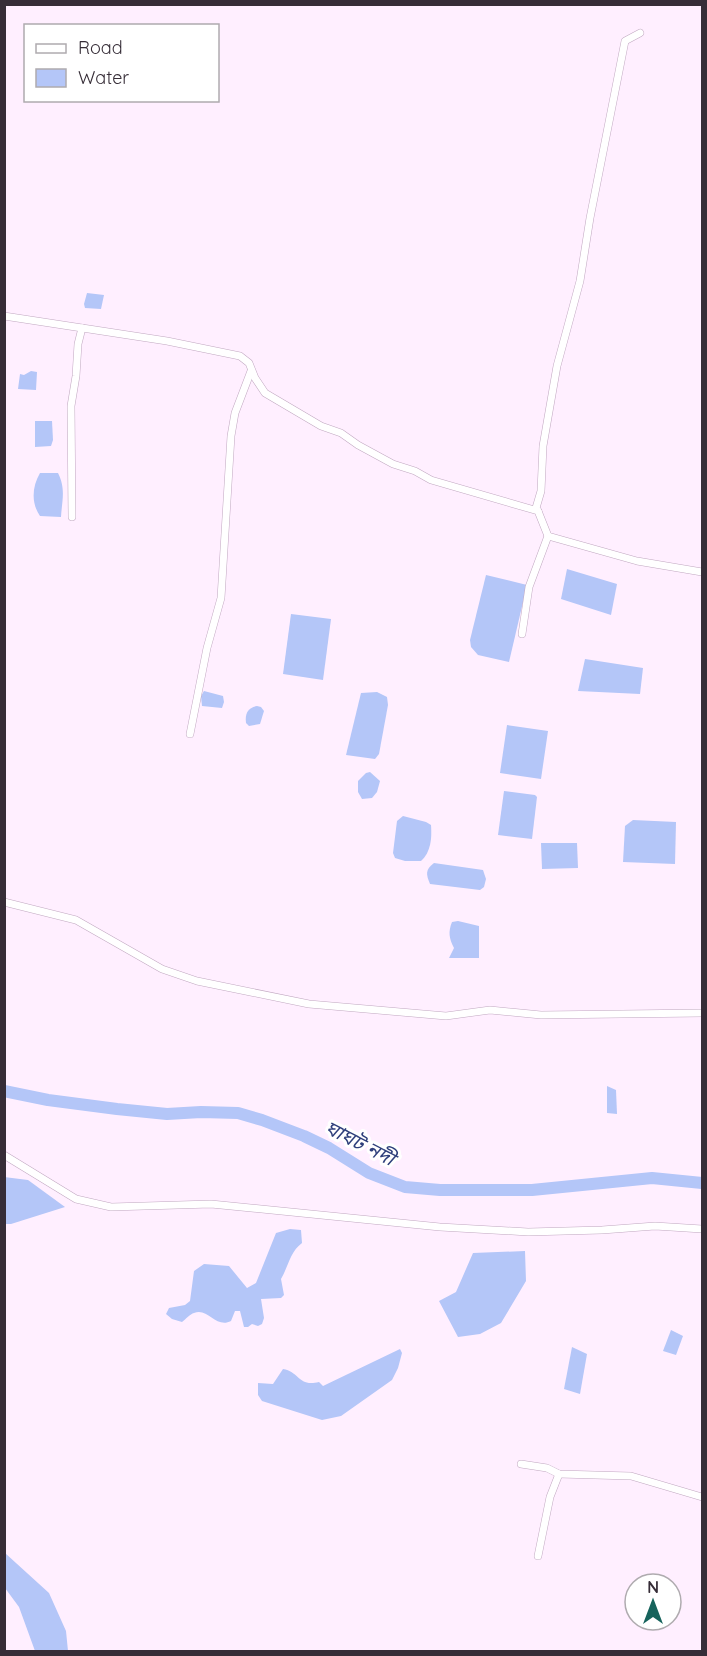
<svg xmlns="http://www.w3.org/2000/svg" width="707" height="1656" font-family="Quicksand,'Noto Sans Bengali',sans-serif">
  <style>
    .water { fill: #b4c6f8 }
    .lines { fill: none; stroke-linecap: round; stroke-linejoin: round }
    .river { stroke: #b4c6f8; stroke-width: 12 }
    .minor-casing { stroke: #c1a8c1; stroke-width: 8 }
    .minor { stroke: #fff; stroke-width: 7 }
    .labels { text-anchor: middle; stroke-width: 6; stroke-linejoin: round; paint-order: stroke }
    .water-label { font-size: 20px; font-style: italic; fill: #2e3f7b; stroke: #fff }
  </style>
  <rect width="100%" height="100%" fill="#ffefff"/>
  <g class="water">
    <polygon points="87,293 104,295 101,309 85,308 84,304"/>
    <polygon points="31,371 37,372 36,390 18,389 20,374 24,375"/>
    <polygon points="35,421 52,421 53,440 51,446 35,447"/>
    <path d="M40,473H58C66,489 62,500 61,517L40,516C31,503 32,487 40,473Z"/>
    <polygon points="567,569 617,584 611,615 561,599"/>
    <polygon points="486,575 527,585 509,662 478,655 471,647 470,640"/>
    <polygon points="291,614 331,619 323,680 283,674"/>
    <polygon points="585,659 643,668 640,694 578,691"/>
    <polygon points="204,691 223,696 224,702 222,708 202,706 201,696"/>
    <polygon points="377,692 387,697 388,705 379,754 375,759 346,755 361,693"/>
    <path d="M257,706L261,707L264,711L260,724L249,726L246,723C245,714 247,708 257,706Z"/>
    <polygon points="507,725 548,731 541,779 500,773"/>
    <polygon points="370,772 380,781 377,792 372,798 362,799 358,792 358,781 366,773"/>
    <polygon points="504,791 535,795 537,797 532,839 498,835"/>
    <path d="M403,816L426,822L431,825C432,838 431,852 421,861H405L395,858L393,853L397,821Z"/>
    <polygon points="633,820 676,822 675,864 623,862 625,826"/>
    <polygon points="541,843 577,843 578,868 542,869"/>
    <path d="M434,863L483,870L486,879L484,887L480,890L430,884C426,874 425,870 434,863Z"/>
    <path d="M458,921L479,926V958H449L454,948C449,938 448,932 452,922Z"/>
    <polygon points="607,1086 616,1090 617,1114 607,1113"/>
    <polygon points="4,1177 28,1180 65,1207 11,1224 5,1224"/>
    <path d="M290,1229L301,1230L302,1243C290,1252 289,1265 281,1279L284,1295L281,1298L261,1299L264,1318L262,1324L258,1326L252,1324L248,1327H244L240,1311H235L231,1321C216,1329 208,1307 194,1313C190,1314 186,1319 182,1322L172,1319L166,1314L169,1308L185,1305L190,1301L194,1271L204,1264L229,1266L247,1288L256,1283L276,1233Z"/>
    <polygon points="525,1251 526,1281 501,1323 480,1334 458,1337 439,1301 456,1292 473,1253"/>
    <polygon points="671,1330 683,1336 676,1355 663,1351"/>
    <polygon points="572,1347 587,1354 580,1394 564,1389"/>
    <path d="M400,1349L402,1353L398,1368L392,1380L341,1416L322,1420L262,1401L258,1395V1383L273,1384L283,1369C300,1372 298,1387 319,1382L323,1386Z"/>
    <polygon points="5,1553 49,1593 66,1631 68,1651 35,1651 19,1607 5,1588"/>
  </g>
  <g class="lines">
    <polyline class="river" points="4,1091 48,1100 117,1109 167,1114 201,1112 238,1113 262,1120 304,1136 329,1148 369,1173 405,1187 440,1190 532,1190 652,1178 702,1183"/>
    <defs>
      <g id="minor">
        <polyline points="4,316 167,341 240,356 249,363 255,378 265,393 321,426 341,433 358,445 393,464 415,471 431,480 538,511 548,536 637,561 702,572"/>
        <polyline points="538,511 536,508 541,491 543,446 557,366 580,281 590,218 625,41 640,33"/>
        <polyline points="72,517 71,406 76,376 78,344 82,328"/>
        <polyline points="522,634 529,587 548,536"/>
        <polyline points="190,734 207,648 221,598 231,436 235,413 251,371"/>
        <polyline points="4,902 76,920 162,969 197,981 309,1004 446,1016 490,1010 541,1015 702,1013"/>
        <polyline points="4,1155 76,1199 111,1207 211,1204 440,1227 528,1232 602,1230 655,1226 702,1229"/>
        <polyline points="521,1464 547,1468 559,1474 631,1476 702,1497"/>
        <polyline points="538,1556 550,1497 559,1474"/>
      </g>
    </defs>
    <use href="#minor" class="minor-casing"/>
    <use href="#minor" class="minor"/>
  </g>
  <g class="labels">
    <g class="water-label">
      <text transform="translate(360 1143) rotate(27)" y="7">ঘাঘট নদী</text>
    </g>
  </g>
  <rect width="707" height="1656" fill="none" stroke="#362d37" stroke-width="12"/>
  <rect x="24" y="24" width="195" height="78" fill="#ffffff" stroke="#afabaf" stroke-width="1.5"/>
  <rect x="36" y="44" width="30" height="9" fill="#ffffff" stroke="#afabaf" stroke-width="1.5"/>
  <text x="78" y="54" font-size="18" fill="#362d37">Road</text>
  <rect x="36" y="69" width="30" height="18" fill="#b4c6f8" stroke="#afabaf" stroke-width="1.5"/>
  <text x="78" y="84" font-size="18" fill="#362d37">Water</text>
  <g transform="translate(653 1602)"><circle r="28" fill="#ffffff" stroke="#afabaf" stroke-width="1.5"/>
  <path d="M0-4.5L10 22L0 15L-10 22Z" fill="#16635c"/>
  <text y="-9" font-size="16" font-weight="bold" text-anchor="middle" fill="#362d37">N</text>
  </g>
</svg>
